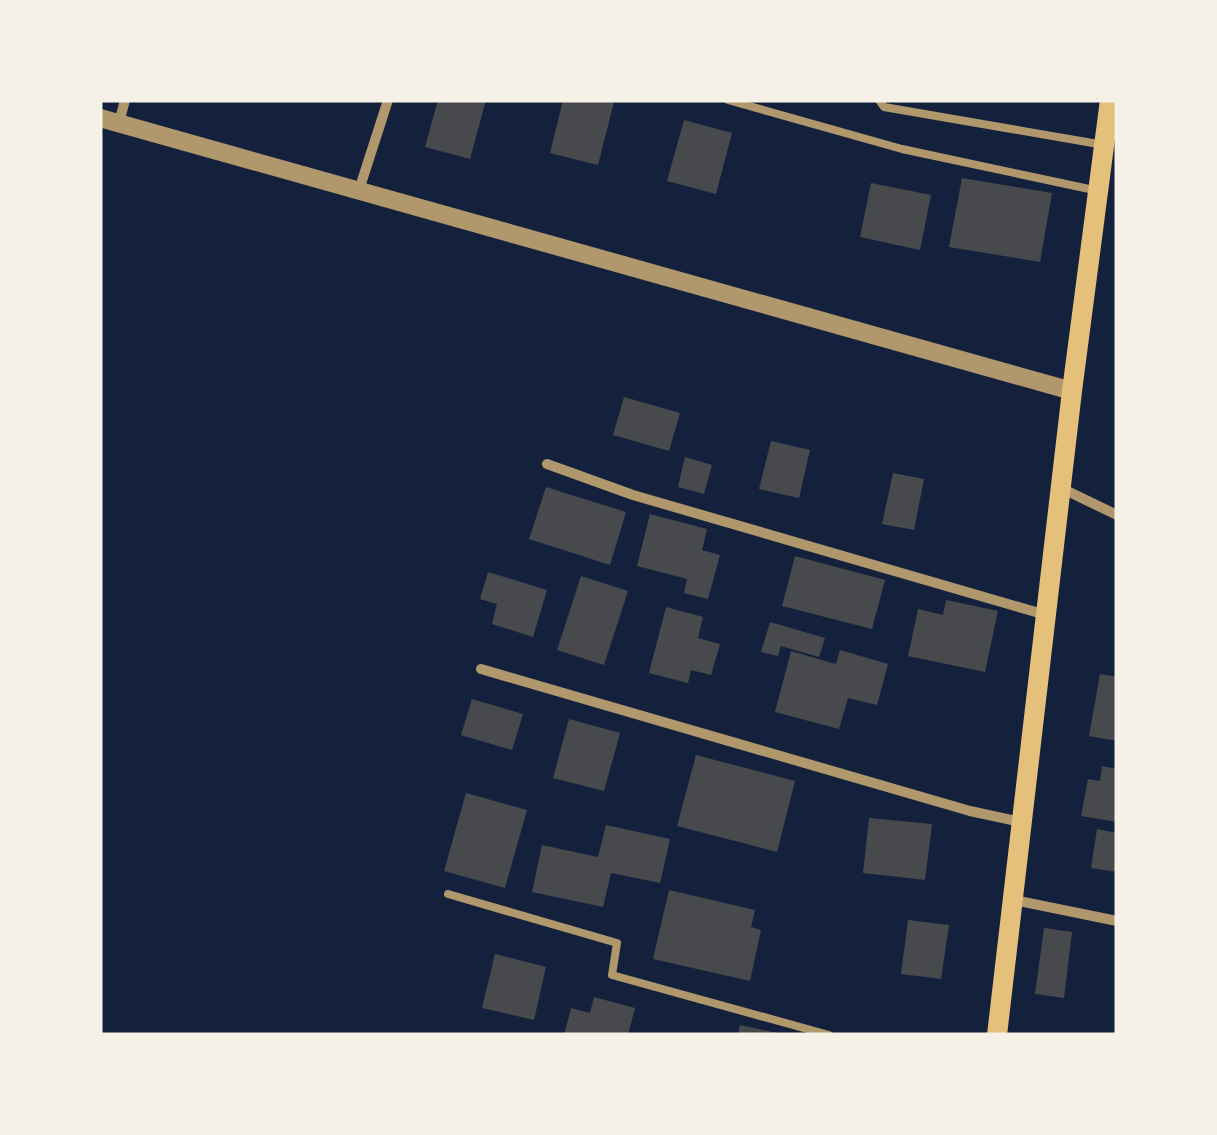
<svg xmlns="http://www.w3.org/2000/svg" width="1217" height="1135" font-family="Manrope,sans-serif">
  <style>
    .building { fill: #48494c }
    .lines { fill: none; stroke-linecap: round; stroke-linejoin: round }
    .service { stroke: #b1986c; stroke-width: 8 }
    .minor { stroke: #b1986c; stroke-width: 10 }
    .tertiary { stroke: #b1986c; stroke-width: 18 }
    .secondary { stroke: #e5c07b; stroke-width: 20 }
  </style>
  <rect width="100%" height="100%" fill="#14213d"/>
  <g class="building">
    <polygon points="438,100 486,100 470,159 425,147"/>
    <polygon points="563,100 614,102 598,165 550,153"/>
    <polygon points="684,120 732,133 716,194 667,181"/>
    <polygon points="962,178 1052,193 1040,262 949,247"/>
    <polygon points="871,183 931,195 920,250 860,237"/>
    <polygon points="624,397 680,413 669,451 613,435"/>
    <polygon points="771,441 810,450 799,498 759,489"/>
    <polygon points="685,457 712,465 704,494 678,487"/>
    <polygon points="893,473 924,479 914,530 882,524"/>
    <polygon points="546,487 626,512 610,565 529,539"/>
    <polygon points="650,514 707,529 702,550 720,555 708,599 684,593 687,579 637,566"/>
    <polygon points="795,556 885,580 872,629 782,606"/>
    <polygon points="488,572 547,590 533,637 492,624 497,604 480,599"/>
    <polygon points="581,576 628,591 604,665 557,650"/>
    <polygon points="946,600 998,611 985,672 908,656 918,609 943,615"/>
    <polygon points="666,607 703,617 698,638 720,644 711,675 691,670 688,683 649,673"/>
    <polygon points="770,622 825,638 819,657 781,646 778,656 761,652"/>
    <polygon points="840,650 888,664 877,705 848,698 839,729 775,712 791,651 836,664"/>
    <polygon points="1100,674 1117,677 1117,741 1089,736"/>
    <polygon points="472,699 523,714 512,750 461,735"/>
    <polygon points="569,719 620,733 604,791 553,778"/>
    <polygon points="696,755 795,781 777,852 677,826"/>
    <polygon points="1102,766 1117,769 1117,822 1081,816 1088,779 1100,781"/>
    <polygon points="466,793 527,810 505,888 444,871"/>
    <polygon points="869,818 932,824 925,880 863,873"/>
    <polygon points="606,825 670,839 660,883 611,873 603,907 532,892 542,845 598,857"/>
    <polygon points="1097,829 1117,833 1117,872 1091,868"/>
    <polygon points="669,890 755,910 751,927 761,930 750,981 653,959"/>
    <polygon points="908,920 949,925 941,979 901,974"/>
    <polygon points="1044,928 1072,932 1064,998 1035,994"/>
    <polygon points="495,954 546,967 534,1020 482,1008"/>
    <polygon points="594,997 635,1008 628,1035 564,1035 571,1008 590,1013"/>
    <polygon points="740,1025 777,1033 777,1035 738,1035"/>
  </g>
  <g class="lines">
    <g class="service">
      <polyline points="728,100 902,149 1094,190"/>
      <polyline points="879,100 884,107 1104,145"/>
      <polyline points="448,894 617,943 612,975 829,1035"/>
    </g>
    <g class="minor">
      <polyline points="119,123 125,100"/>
      <polyline points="359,190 388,100"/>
      <polyline points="547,464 633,495 1046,615"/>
      <polyline points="1061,488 1117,515"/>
      <polyline points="481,669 970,811 1021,822"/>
      <polyline points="1014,900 1117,921"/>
    </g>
    <polyline class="tertiary" points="100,118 1072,391"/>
    <polyline class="secondary" points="997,1035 1072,391 1110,100"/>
  </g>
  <rect width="1217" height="1135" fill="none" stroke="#f6f1e7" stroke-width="205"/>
</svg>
